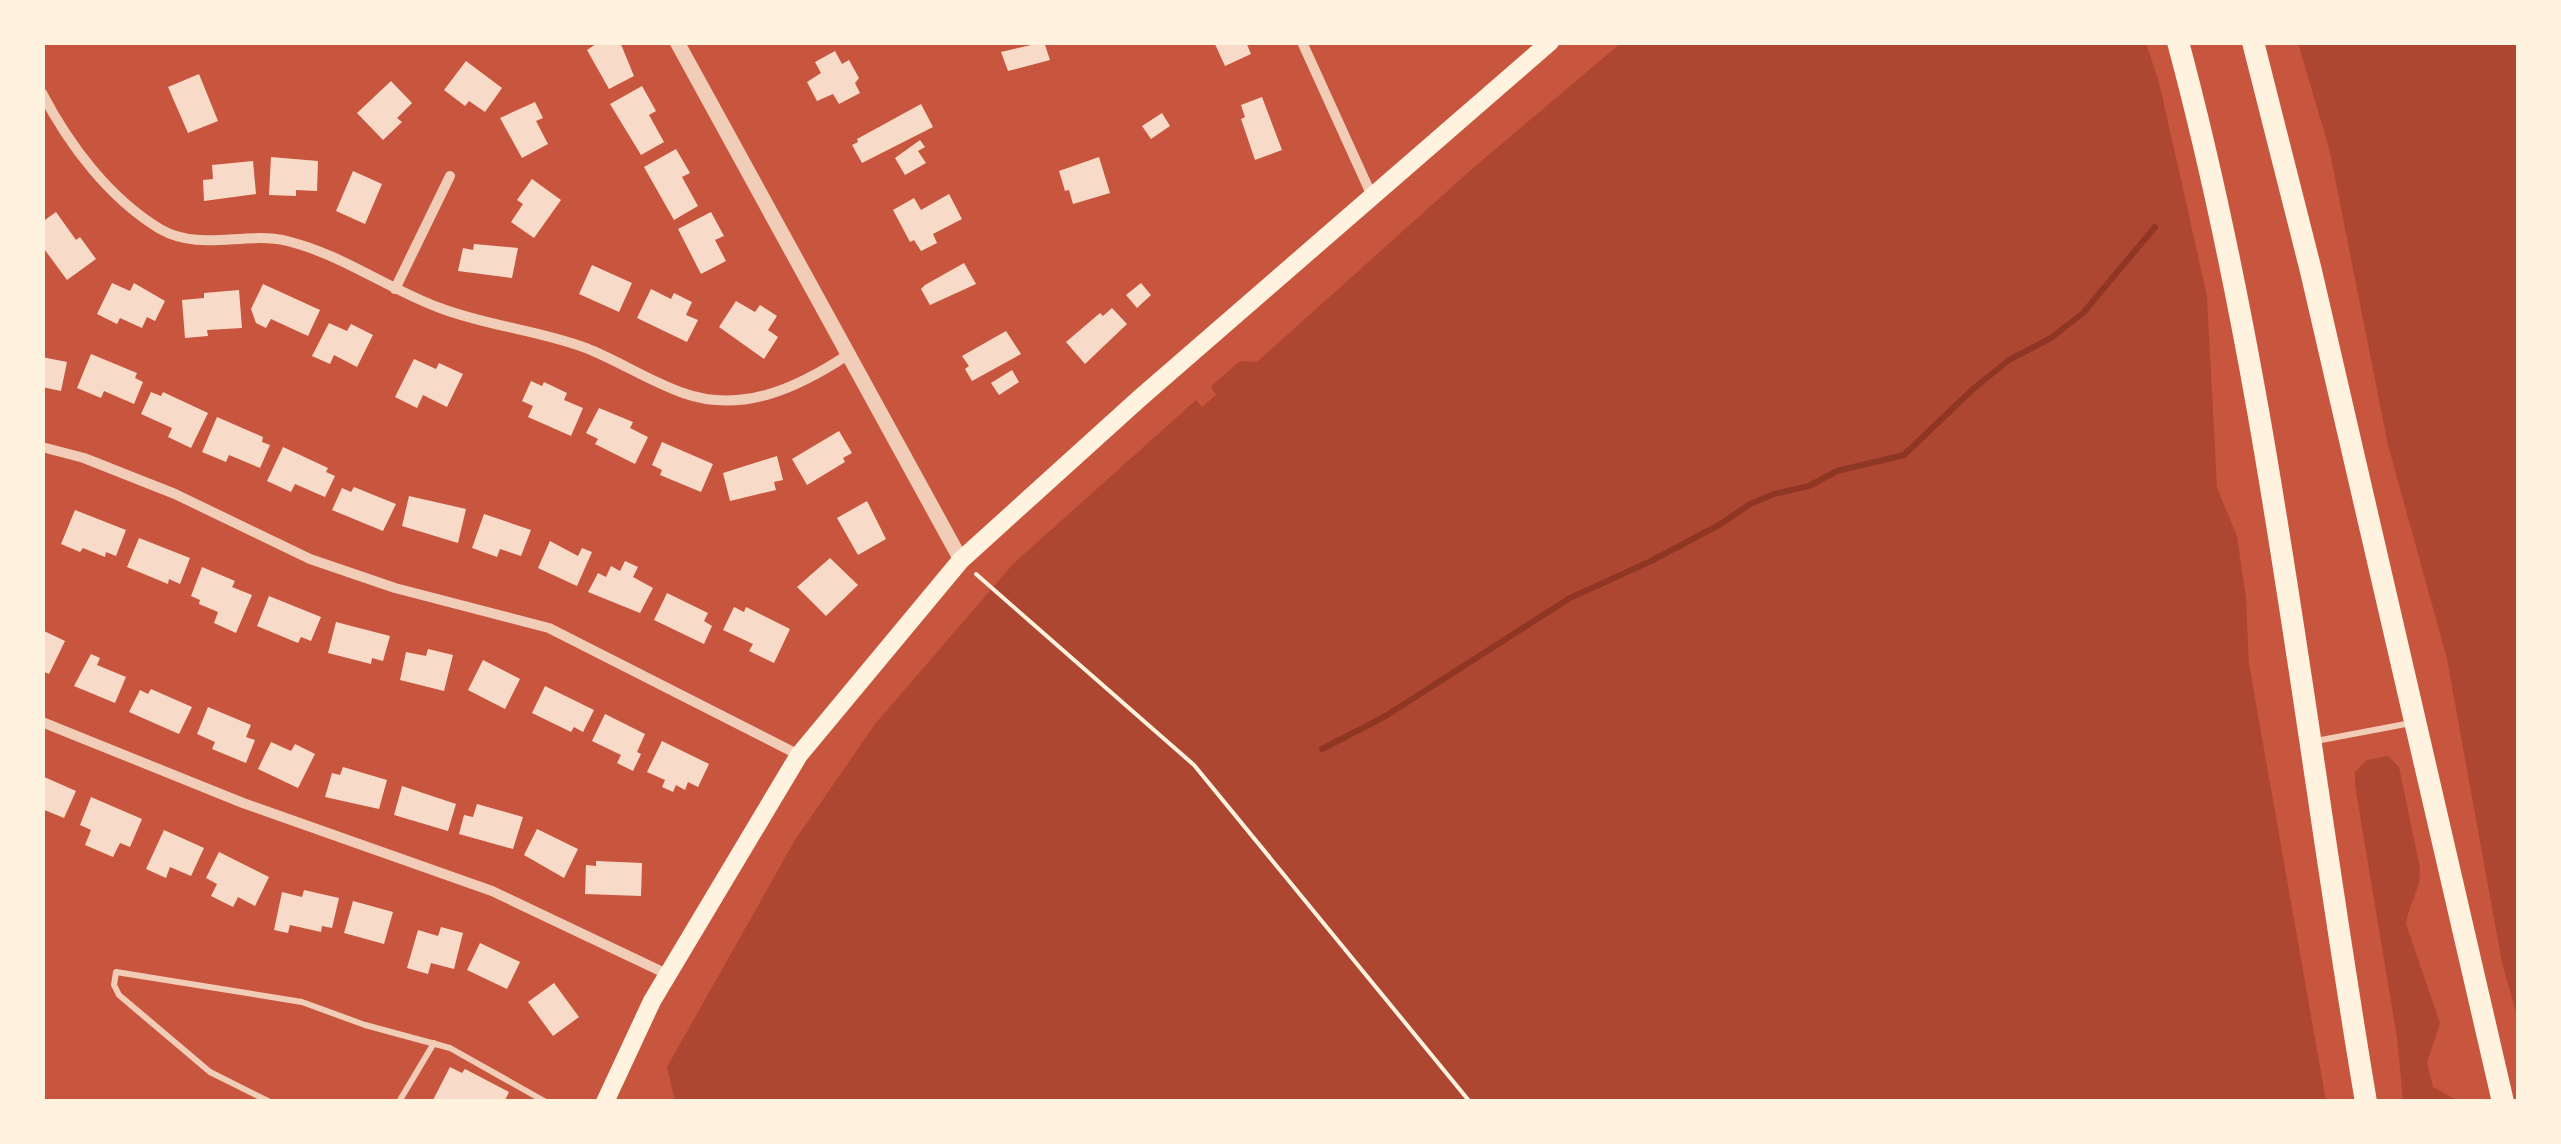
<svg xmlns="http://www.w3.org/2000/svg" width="2561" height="1144" font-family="'Noto Sans',sans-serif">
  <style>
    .green { fill: #ae4732 }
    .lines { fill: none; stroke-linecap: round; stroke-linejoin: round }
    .stream { stroke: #8f3625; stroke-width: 6 }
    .building { fill: #f7dbc8 }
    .path { stroke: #fff3e0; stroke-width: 4 }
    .service { stroke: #f1ccb7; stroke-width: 6 }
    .minor { stroke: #f1ccb7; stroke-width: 10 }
    .tertiary { stroke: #f1ccb7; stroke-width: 15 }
    .secondary { stroke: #fff3e0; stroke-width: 18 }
    .motorway { stroke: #fff3e0; stroke-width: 22 }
  </style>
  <rect width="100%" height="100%" fill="#c8553d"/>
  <g class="green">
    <polygon points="1621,43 2146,43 2159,82 2207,296 2217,488 2237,536 2246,598 2249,664 2326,1101 675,1102 667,1067 795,840 875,724 1013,564 1196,400 1202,407 1216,395 1211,386 1240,361 1257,362 1473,168"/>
    <polygon points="2298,43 2518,43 2518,1019 2502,963 2447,659 2388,445 2329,148"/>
    <path d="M2388,756L2399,767L2420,868C2421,890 2409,903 2406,924L2440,1023L2427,1063L2433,1087L2458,1101H2403L2397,1037L2355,785V772L2367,760Z"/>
  </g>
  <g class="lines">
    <polyline class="stream" points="1322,749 1384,717 1570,598 1651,561 1719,525 1750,504 1774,494 1809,486 1837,471 1904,455 1973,389 2009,360 2051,338 2083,313 2155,227"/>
  </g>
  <g class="building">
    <polygon points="599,42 620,42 634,76 609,89 587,50"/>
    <polygon points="1044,42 1050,60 1008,71 1001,52"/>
    <polygon points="1214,42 1246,42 1251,54 1225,66"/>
    <polygon points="835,51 842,64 849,60 859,78 855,83 860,93 839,104 833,94 817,101 807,82 821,73 815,62"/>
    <polygon points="466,61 502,88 485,112 469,101 465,106 444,90"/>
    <polygon points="199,74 218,121 188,133 168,87"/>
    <polygon points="391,81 412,103 397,118 402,122 383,140 357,113"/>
    <polygon points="642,86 656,111 649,115 664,142 641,155 610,104"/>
    <polygon points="1262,97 1282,150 1255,160 1241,119 1245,117 1241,105"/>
    <polygon points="535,102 543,118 536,121 548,144 522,158 500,118"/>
    <polygon points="921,104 933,127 862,163 852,145 858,142 857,139"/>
    <polygon points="1162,113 1170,126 1151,139 1142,126"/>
    <polygon points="920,140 925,147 918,151 926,163 905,175 895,158"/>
    <polygon points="676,149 690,173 682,177 698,206 674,220 644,167"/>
    <polygon points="271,157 318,161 317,191 296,190 296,196 269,195"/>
    <polygon points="1099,157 1110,193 1073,204 1069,190 1065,191 1059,171"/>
    <polygon points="253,161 256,194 204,201 203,180 213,179 212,165"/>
    <polygon points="353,171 382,184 365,224 336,211"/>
    <polygon points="532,179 561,200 534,238 511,222 523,204 517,200"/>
    <polygon points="949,194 962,219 933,234 937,243 921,251 914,240 910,242 893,210 914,198 921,210"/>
    <polygon points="56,212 76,240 80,237 96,259 67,280 42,246 42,222"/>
    <polygon points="711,212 724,236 715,240 726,261 701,274 678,229"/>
    <polygon points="474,244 518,248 512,278 458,271 463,248 473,250"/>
    <polygon points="964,263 976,284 930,305 921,289 925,285"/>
    <polygon points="592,265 632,283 619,312 579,294"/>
    <polygon points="112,283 130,291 134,283 165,301 155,321 147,317 142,328 120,318 117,324 97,314"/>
    <polygon points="1141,283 1151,295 1137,308 1126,295"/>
    <polygon points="263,284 320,310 308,336 271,319 266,328 256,323 251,309"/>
    <polygon points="651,289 671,299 674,293 692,302 686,315 698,320 687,342 637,318"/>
    <polygon points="239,290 242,328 207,330 208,336 185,338 182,300 204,298 204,293"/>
    <polygon points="736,301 755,312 760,305 777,316 768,330 778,337 764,359 719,327"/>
    <polygon points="1112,308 1127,324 1085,364 1066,342 1100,313 1103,316"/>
    <polygon points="329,323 347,331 351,324 373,335 357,367 334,355 330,364 312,356"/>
    <polygon points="1006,331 1021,354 972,381 965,369 969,366 962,356"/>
    <polygon points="91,354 137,373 135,378 143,382 134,404 104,391 101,398 77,388"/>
    <polygon points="42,357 67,362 61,391 42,387"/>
    <polygon points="414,359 436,369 439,363 463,374 447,407 423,395 417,408 395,397"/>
    <polygon points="1012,370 1019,382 999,395 991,383"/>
    <polygon points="531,381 542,386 544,382 567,393 564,400 583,408 571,436 528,417 533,406 522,401"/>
    <polygon points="151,392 161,396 163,392 208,413 191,448 168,437 172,428 141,414"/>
    <polygon points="599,408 633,422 630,428 648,437 635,464 595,444 598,439 586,433"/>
    <polygon points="217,417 263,437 262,442 270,445 260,468 229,455 226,462 202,452"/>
    <polygon points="839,431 852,453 843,458 845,462 807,485 792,459"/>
    <polygon points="662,442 713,464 701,492 660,475 662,470 652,465"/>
    <polygon points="283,447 328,468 326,472 335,476 325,497 295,484 291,492 267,481"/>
    <polygon points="777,456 783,480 774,482 776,490 730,501 723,473"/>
    <polygon points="354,487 396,504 383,531 332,510 342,488 351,492"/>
    <polygon points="409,496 466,509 458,543 402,526"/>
    <polygon points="867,501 886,539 858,555 837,518"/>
    <polygon points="75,510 126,530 116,556 106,552 105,557 83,548 80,552 61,544"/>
    <polygon points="484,514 531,530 521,556 500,549 497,557 472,548"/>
    <polygon points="139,538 190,558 180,584 169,579 168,584 127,567"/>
    <polygon points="550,541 578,556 582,548 592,552 577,586 538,568"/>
    <polygon points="830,558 858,585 826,616 797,587"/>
    <polygon points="625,561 638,567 633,577 653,588 640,613 588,592 598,573 606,577 611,566 620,571"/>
    <polygon points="202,567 235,581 232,587 252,595 236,633 214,623 218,612 199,604 200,600 191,596"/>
    <polygon points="667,593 708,613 704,621 712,626 704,644 654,620"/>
    <polygon points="269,596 321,617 311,641 301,637 298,643 257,626"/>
    <polygon points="734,607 744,612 746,607 790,629 774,663 749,651 753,644 723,630"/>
    <polygon points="336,622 390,636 383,661 372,658 371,664 328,653"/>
    <polygon points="42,630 65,641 49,674 42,671"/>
    <polygon points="428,649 453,655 444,691 400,680 406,652 426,656"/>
    <polygon points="91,654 100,658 97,665 126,677 115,703 74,686"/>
    <polygon points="483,660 520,679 505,709 468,690"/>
    <polygon points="545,686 594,710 583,732 574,727 571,732 532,713"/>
    <polygon points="151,689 192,707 179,734 129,712 140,690 148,694"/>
    <polygon points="208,707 251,725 246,737 255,740 246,763 212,749 215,742 197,734"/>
    <polygon points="605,714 645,734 637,752 641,754 633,771 617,763 621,755 592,741"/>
    <polygon points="662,741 709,764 698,787 688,782 685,790 676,785 673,792 662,787 665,780 647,772"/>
    <polygon points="271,742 291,751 295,744 315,754 298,788 258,769"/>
    <polygon points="343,767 387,780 379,809 325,797 332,773 340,775"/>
    <polygon points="42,776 76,791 64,818 42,809"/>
    <polygon points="402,786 456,804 448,831 394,815"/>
    <polygon points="91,797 142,819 130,847 120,843 113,857 85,845 91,830 80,825"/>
    <polygon points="477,804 523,817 513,849 459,834 464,815 473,817"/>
    <polygon points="537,829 578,849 564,878 524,855"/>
    <polygon points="164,830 204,848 191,876 170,867 166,878 146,869"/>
    <polygon points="219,852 269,877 255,906 238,897 233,907 211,896 217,884 206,878"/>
    <polygon points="596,861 642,863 641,896 585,894 586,865 596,866"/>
    <polygon points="304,890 339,898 332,928 322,926 321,932 290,925 288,933 274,930 282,892 302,897"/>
    <polygon points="353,901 393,912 384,944 344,933"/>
    <polygon points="441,927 463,933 454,969 431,963 428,974 407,968 418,930 438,936"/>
    <polygon points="480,943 520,962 507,989 467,970"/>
    <polygon points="554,983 579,1017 553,1036 528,1002"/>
    <polygon points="450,1067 462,1073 465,1069 509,1092 504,1102 432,1102"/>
  </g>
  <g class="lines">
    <polyline class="path" points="976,574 1194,765 1470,1102"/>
    <g class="service">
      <polyline points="2316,741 2411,723"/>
      <polyline points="400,1100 434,1043"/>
      <polyline points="270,1102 210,1072 119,995 114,985 116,972 302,1002 365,1025 450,1048 546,1102"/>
    </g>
    <g class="minor">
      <polyline points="1302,42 1372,196"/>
      <path d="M42,93C69,145 109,198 160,229C200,252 244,231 287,241C341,254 388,289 440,308C487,326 538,330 586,348C619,361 649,381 683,393C742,414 797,388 846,356"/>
      <polyline points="395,289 450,176"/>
      <polyline points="42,447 84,458 175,494 310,559 395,588 549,628 799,755"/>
      <polyline points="42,722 243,803 492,891 669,975"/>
    </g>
    <polyline class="tertiary" points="677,42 961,560"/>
    <polyline class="secondary" points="605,1102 652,1001 799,755 961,560 1140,398 1550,42"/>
    <g class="motorway">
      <path d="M2178,42C2271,389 2306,748 2366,1102"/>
      <polyline points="2253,42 2311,271 2503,1102"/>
    </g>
  </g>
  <rect width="2561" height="1144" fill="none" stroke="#fff3e0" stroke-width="90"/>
</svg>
